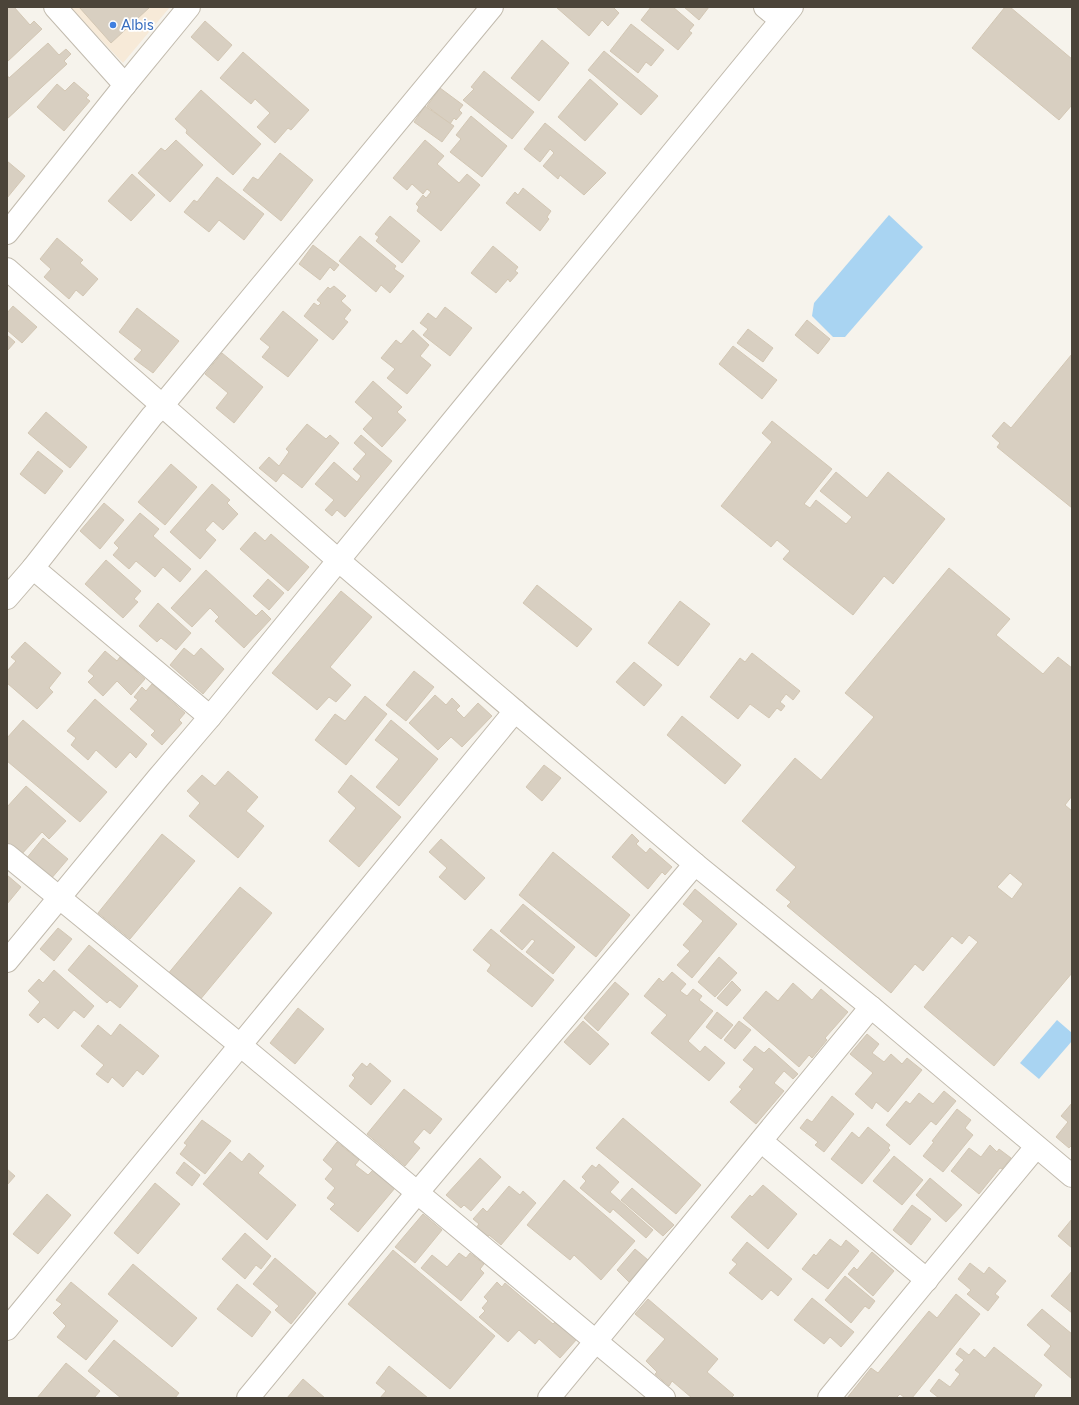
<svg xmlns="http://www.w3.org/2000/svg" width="1079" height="1405" font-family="Figtree,sans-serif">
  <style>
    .commercial { fill: #f7ead8 }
    .water { fill: #a9d4f2 }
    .building { fill: #d8cfc1; stroke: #d3c7b4; fill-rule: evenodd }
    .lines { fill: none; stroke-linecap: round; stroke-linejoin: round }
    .minor-casing { stroke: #c2bbae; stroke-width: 24 }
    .minor { stroke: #fff; stroke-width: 22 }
    .shop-dot { fill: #3f7fe0; stroke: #fff; stroke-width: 1.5 }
    .labels { text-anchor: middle; stroke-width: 3.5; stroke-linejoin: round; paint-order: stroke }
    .shop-label { font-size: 15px; fill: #366cbe; stroke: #fff; text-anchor: start }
  </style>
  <rect width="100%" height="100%" fill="#f6f3ec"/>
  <polygon class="commercial" points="70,7 170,7 123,63"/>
  <g class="water">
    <polygon points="889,215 923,247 845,337 833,337 812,316 814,303"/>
    <polygon points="1057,1020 1072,1033 1072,1041 1039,1079 1020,1063"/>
  </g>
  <g class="building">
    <polygon points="7,7 14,7 30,25 34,21 42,29 7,62"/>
    <polygon points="79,7 150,7 111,43"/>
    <polygon points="556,7 613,7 619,13 608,26 602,20 589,36"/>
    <polygon points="651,7 673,7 694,25 689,31 692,33 678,50 641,20"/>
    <polygon points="684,7 709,7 699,20"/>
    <polygon points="1005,7 1010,7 1072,59 1072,105 1059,120 972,48"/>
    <polygon points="205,21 232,45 218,61 191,37"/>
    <polygon points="631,24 664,50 651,66 646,62 638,73 610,51"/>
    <polygon points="542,40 569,63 539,101 511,78"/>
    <polygon points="48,43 59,55 66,49 71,54 64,61 67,64 7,119 7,75 9,78"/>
    <polygon points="604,51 658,96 641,115 588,70"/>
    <polygon points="243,52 309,110 291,130 288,128 275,143 257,127 270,113 255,99 251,104 220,78"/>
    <polygon points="484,71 534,112 512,139 463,100 474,89 471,87"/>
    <polygon points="590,79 618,104 585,141 558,117"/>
    <polygon points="74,82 89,95 86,98 90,101 64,131 37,107 57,84 65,91"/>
    <polygon points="440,88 463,105 459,110 462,113 456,120 454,118 450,124 427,106"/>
    <polygon points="201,90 261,144 233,175 186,133 187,130 175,119"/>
    <polygon points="425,106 454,126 442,142 414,122"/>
    <polygon points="471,116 507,146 482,177 450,152 461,139 456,135"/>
    <polygon points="545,123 606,173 584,195 560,175 558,179 543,166 554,153 550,149 540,162 524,149"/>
    <polygon points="176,140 203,165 170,202 138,173 161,148 165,151"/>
    <polygon points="425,140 444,156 437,164 459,183 467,174 480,185 441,231 417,211 419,207 416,204 423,195 426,198 431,192 427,189 423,194 412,184 407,190 393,178"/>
    <polygon points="280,153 313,180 281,221 243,190 253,177 258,180"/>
    <polygon points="7,161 25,176 7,198"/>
    <polygon points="132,174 155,195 131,221 108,201"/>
    <polygon points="217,177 264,214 244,240 219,220 209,232 184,212 194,200 197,202"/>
    <polygon points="523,188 551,211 547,217 549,219 540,231 506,203 515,192 518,195"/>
    <polygon points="390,216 420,241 402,263 376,241 379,237 375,234"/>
    <polygon points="360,236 396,266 394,269 404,276 390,293 381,285 376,292 339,261"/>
    <polygon points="57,238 83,260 80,263 98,279 83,296 76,290 69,299 44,277 51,269 40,259"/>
    <polygon points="313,245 339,265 334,271 330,267 320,280 299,264"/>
    <polygon points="493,246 518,267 515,271 518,273 510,282 508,279 496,293 471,273"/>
    <polygon points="334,286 346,296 341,301 351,310 344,319 348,322 333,340 304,316 314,303 318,306 321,303 317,300 328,287 330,289"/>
    <polygon points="13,306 37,327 22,343 7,330 7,313"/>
    <polygon points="445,307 472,328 450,356 423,335 428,329 420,323 428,313 436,319"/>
    <polygon points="137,308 179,341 153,373 134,359 142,350 119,332"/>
    <polygon points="283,311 318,340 288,377 262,357 270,347 260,339"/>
    <polygon points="807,320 830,339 818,354 795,335"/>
    <polygon points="748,329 773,348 763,362 737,343"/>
    <polygon points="413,330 429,345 420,356 431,365 407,394 387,378 395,369 381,358 396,340 401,344"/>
    <polygon points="7,335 15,342 7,351"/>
    <polygon points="733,346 777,380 762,399 719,364"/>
    <polygon points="222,353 263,387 234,423 216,408 228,393 205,374"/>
    <polygon points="1072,354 1072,508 997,447 1000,443 992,436 1004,422 1011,428"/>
    <polygon points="373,381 402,407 397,412 406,420 382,447 363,429 373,418 355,402"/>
    <polygon points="46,412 87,447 70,468 28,433"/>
    <polygon points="772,421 832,469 804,504 810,508 816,500 846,524 852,517 820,491 836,472 867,498 888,472 945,519 893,584 884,576 853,615 783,559 790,551 777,540 771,547 721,506 772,442 762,433"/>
    <polygon points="307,424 326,439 330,435 339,443 302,488 283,473 276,482 259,468 269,457 279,466 289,452 286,449"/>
    <polygon points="361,435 392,461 345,517 337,510 332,516 325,510 334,500 315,484 334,462 357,482 361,476 353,469 366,454 354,443"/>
    <polygon points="38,451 63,471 45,494 20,474"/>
    <polygon points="171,464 197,487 165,525 138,502"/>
    <polygon points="212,484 230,500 227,503 238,514 223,530 213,521 205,530 216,540 200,559 170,532"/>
    <polygon points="104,503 124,520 100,549 80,531"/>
    <polygon points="140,513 159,529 153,536 191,569 180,582 163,567 155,577 136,561 129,569 113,555 119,548 114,543"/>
    <polygon points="255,532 265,541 271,534 309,567 288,591 240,549"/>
    <polygon points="106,560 141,591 134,599 138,602 123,618 85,584"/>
    <path d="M949,568L1010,619L996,635L1043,674L1058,657L1072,668V796L1065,805L1072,811V973L994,1066L924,1007L978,942L969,935L962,944L952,936L923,971L915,964L891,993L787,906L791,902L776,890L796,867L742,821L795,758L821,780L874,717L845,693ZM1010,873L1023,884L1012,899L997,887Z"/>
    <polygon points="206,570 256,616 262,610 271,619 244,648 215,621 219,617 210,608 192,627 171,608"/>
    <polygon points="268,579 284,593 269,610 253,596"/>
    <polygon points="537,585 592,629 577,647 523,603"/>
    <polygon points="341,591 372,617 330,667 351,685 336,702 329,697 317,710 272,673"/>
    <polygon points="680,601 710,624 678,666 648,643"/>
    <polygon points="158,603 191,633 176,650 161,638 157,642 139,626"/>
    <polygon points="25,642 61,673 49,688 53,692 37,709 7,683 7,671 16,661 11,657"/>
    <polygon points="184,648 194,656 201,648 224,669 203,694 170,665"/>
    <polygon points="105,651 117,661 120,657 145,679 131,695 117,681 103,696 88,682 94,676 88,671"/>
    <polygon points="752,653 800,691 793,700 786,694 780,702 785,706 781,711 777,708 769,718 750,704 738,719 710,697 740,658 745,662"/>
    <polygon points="634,662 662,685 644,706 616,682"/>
    <polygon points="414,671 434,687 406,721 386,705"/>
    <polygon points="152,684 185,713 179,720 182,723 162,745 151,735 155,731 130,709 138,700 134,697 142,687 146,691"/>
    <polygon points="435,695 446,705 452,698 460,706 456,710 464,718 478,703 492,716 462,747 451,737 438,750 409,723"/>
    <polygon points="365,696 387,714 346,765 315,740 335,714 345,721"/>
    <polygon points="95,699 147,744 136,758 130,752 116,768 96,750 88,760 71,745 76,738 67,731"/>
    <polygon points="682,716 741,765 725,784 667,735"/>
    <polygon points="23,720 107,792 80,822 7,761 7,738"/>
    <polygon points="391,720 438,759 399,806 376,787 399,759 375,740"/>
    <polygon points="544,765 561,778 542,801 526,787"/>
    <polygon points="228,771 258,797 246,811 264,826 238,858 189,816 200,803 187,791 202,775 215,786"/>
    <polygon points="351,775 401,817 359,867 329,841 356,808 338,792"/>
    <polygon points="26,786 66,821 49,839 42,832 20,856 7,844 7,807"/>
    <polygon points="162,834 195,861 130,939 98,913"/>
    <polygon points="632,834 639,841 636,844 646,853 650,848 672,867 665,875 662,872 648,889 612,857"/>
    <polygon points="43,838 68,859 50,880 26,859"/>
    <polygon points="441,839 485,878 465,900 439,877 447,868 429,852"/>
    <polygon points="553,852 630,915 596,957 519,895"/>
    <polygon points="7,875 21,887 7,904"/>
    <polygon points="240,887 272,913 199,1001 167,975"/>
    <polygon points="695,889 737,924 692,978 677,965 690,951 683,945 703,921 683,904"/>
    <polygon points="523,904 575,947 553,974 526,952 535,941 532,939 522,950 500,931"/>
    <polygon points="58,928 72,939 54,961 40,949"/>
    <polygon points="491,929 554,980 532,1007 487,971 491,965 473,950"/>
    <polygon points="89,945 138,986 120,1008 110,1000 107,1003 68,970"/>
    <polygon points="719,957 737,973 715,997 698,982"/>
    <polygon points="54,970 94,1006 84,1018 74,1010 58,1029 44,1017 38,1023 29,1015 40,1002 28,991 39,979 43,983"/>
    <polygon points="672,972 686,984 680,991 687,996 693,989 702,996 699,1000 713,1011 688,1041 700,1052 705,1046 725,1063 709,1081 651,1033 667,1015 644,996 659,978 663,982"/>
    <polygon points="732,981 741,990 727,1006 717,998"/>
    <polygon points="615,982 629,994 598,1031 584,1018"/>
    <polygon points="793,983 812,1000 821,989 848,1012 825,1038 827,1040 812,1058 809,1055 799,1067 743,1018 766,991 778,1001"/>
    <polygon points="298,1008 324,1029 295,1064 270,1043"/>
    <polygon points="717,1012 733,1025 721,1039 706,1027"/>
    <polygon points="583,1021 609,1044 590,1065 564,1042"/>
    <polygon points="739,1021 751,1030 735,1049 724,1040"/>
    <polygon points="120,1024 159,1056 143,1075 137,1070 123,1087 112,1077 108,1083 96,1074 104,1065 81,1046 98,1025 111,1036"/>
    <polygon points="867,1034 879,1044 872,1053 884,1062 891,1054 902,1064 907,1058 922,1070 888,1112 876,1102 872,1109 855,1094 873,1073 850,1054"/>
    <polygon points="755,1046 764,1053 769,1048 798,1074 793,1079 784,1071 774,1083 784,1091 756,1124 730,1102 742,1089 739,1087 754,1069 743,1060"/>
    <polygon points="362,1063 367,1067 370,1063 391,1081 371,1105 349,1086 355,1078 352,1075"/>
    <polygon points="404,1089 442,1119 430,1134 424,1129 413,1142 420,1148 405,1166 367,1134"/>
    <polygon points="944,1091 956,1101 936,1125 931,1121 910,1145 886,1125 906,1101 910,1104 919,1093 933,1104"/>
    <polygon points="832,1096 854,1114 824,1152 815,1145 818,1142 800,1128 807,1119 812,1122"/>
    <polygon points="1072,1103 1072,1145 1069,1148 1056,1137 1068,1122 1061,1116"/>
    <polygon points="957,1109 971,1120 965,1128 973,1135 943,1172 923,1156 934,1142 932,1141"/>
    <polygon points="623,1118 701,1185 676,1214 596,1148"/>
    <polygon points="202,1120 231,1141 205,1174 180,1154 187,1145 184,1143"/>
    <polygon points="868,1127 890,1145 888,1148 890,1150 862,1184 831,1159 852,1132 859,1138"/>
    <polygon points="337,1142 359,1160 355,1165 368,1175 373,1170 395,1188 358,1232 330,1209 335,1204 327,1198 335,1188 325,1179 333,1169 323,1160"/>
    <polygon points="990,1145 997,1152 999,1149 1011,1158 1002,1169 1000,1168 979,1194 951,1171 969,1148 981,1157"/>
    <polygon points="230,1152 242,1162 249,1153 264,1166 258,1173 296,1205 267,1240 203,1184"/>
    <polygon points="894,1156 923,1180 902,1205 873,1181"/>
    <polygon points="480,1158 501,1177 471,1211 464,1205 461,1208 446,1195"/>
    <polygon points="184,1162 200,1175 192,1186 176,1173"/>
    <polygon points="599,1164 619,1182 610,1192 653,1230 646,1238 613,1209 610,1213 580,1188 586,1181 582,1177 592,1165 596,1168"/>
    <polygon points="7,1169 15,1176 7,1185"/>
    <polygon points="930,1178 962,1205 946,1222 916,1195"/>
    <polygon points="564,1180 635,1241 601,1280 574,1255 570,1260 527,1225"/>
    <polygon points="155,1183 180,1204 138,1254 114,1233"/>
    <polygon points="763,1185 797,1214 768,1249 731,1217 750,1195 752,1197"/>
    <polygon points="509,1186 520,1195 523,1191 536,1203 501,1245 489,1235 486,1239 475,1229 479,1224 473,1219 483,1208 487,1212"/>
    <polygon points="632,1188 674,1225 663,1236 621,1200"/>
    <polygon points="47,1194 71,1215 38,1254 13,1234"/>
    <polygon points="912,1205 931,1219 911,1245 893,1230"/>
    <polygon points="423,1214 442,1230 415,1263 395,1247"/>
    <polygon points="1072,1219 1072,1248 1058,1236"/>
    <polygon points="245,1233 271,1256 261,1269 256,1265 245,1279 222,1259"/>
    <polygon points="830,1239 841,1247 846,1240 859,1251 828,1289 802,1269 814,1254 816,1256"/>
    <polygon points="747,1242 792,1279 778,1296 771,1290 762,1300 729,1273 737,1264 732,1260"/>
    <polygon points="635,1249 648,1260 629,1282 617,1270"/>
    <polygon points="393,1250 495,1336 450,1389 348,1304"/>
    <polygon points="872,1252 894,1271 873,1296 848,1274 854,1267 857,1270"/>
    <polygon points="459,1253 466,1258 470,1253 484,1264 480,1269 484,1273 461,1301 421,1268 432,1255 447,1267"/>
    <polygon points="275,1258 316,1293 291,1324 275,1310 279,1306 253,1284"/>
    <polygon points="970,1263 984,1274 989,1267 1006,1281 995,1294 999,1297 988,1311 967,1294 971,1290 958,1279"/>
    <polygon points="133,1264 197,1318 172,1347 108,1294"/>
    <polygon points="1072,1271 1072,1313 1051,1296"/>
    <polygon points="845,1276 875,1301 869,1309 865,1306 851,1323 825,1300"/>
    <polygon points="71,1282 118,1321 86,1360 57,1337 66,1326 53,1313 62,1304 56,1300"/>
    <polygon points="497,1282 502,1287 505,1283 553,1324 556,1321 577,1339 560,1358 539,1339 535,1344 519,1330 508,1342 479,1317 485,1311 482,1308 488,1301 484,1297"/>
    <polygon points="237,1284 271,1312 252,1337 217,1309"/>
    <polygon points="956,1294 980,1314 912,1398 905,1398 900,1394 896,1398 847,1398 871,1368 878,1373 929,1311 937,1318"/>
    <polygon points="812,1298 854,1332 841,1347 830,1337 824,1344 794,1320"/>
    <polygon points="648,1299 718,1359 707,1372 734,1395 731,1398 692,1398 672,1381 669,1386 655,1374 657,1372 646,1361 665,1339 635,1314"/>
    <polygon points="1042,1309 1072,1334 1072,1379 1044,1355 1051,1346 1027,1325"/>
    <polygon points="114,1340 179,1393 175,1398 121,1398 88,1371"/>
    <polygon points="994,1347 1042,1385 1034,1396 1036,1398 939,1398 930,1391 939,1379 950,1387 960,1374 955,1370 964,1360 956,1354 960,1348 969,1355 974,1349 985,1358"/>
    <polygon points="66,1363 100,1391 94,1398 37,1398"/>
    <polygon points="389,1366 428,1398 380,1398 386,1391 376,1383"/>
    <polygon points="303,1379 325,1398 287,1398"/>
  </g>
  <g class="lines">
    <defs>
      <g id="minor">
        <polyline points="55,7 125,85"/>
        <polyline points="765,7 781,20"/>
        <polyline points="7,233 125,85 189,7"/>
        <polyline points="7,269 338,560 515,711 695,864 871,1007 1072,1176"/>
        <polyline points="33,568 210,717"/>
        <polyline points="7,598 33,568 152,416 162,406 492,7"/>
        <polyline points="7,855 240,1045 664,1398"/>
        <polyline points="7,961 158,778 210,717 792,7"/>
        <polyline points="761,1141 927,1280"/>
        <polyline points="7,1329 515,711"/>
        <polyline points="248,1398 417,1193 695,864"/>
        <polyline points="549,1398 871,1007"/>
        <polyline points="829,1398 1036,1147"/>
      </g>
    </defs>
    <use href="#minor" class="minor-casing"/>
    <use href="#minor" class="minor"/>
  </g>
  <circle class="shop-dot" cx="113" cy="25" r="4"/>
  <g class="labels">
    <g class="shop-label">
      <text x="121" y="30">Albis</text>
    </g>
  </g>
  <rect width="1079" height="1405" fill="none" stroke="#4b4439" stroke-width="16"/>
</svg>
